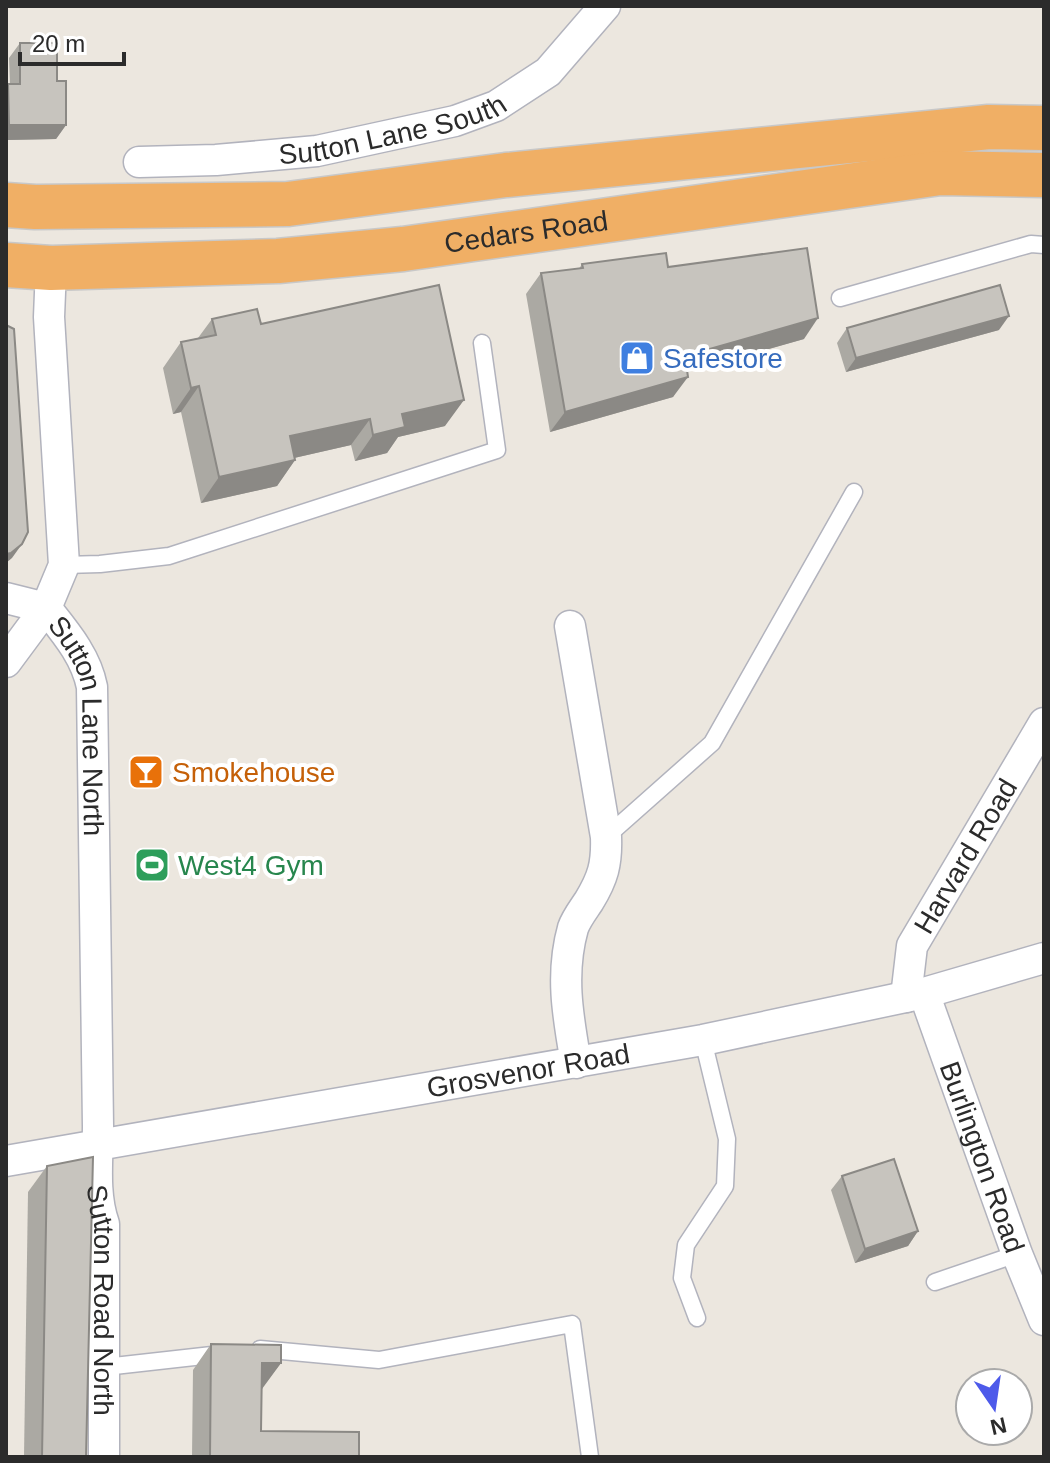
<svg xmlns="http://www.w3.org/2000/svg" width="1050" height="1463" font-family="Arial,sans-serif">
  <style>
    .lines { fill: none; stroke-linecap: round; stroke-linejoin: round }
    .lane-casing { stroke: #b2b3bd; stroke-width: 19 }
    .street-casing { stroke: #b2b3bd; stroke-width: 33 }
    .highway-casing { stroke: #c8c8c8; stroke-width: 47 }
    .lane { stroke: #fff; stroke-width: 16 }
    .street { stroke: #fff; stroke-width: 30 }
    .highway { stroke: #f0af65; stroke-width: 44 }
    .wall { fill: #aba9a3 }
    .shaded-wall { fill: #8b8985 }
    .building { fill: #c7c4be; stroke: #8b8985; stroke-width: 2 }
    .labels { text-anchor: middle; stroke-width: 8; stroke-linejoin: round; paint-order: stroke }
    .street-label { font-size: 28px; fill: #2b2b2b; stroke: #fff }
    .shop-label { font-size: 28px; fill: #366cbe; stroke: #fff; text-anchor: start }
    .food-label { font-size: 28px; fill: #c56008; stroke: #fff; text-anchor: start }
    .leisure-label { font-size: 28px; fill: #27864d; stroke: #fff; text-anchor: start }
  </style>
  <rect width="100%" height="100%" fill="#ece7df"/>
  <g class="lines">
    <defs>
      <g id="lane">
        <polyline points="840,298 1031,244 1044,245"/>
        <polyline points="64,565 100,564 169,556 497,450 482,343"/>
        <polyline points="606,837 712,743 854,492"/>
        <polyline points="935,1282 1017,1254"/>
        <polyline points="697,1318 682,1278 686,1245 725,1186 727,1139 703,1040"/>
        <polyline points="260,1349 379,1360 572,1324 590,1457"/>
        <polyline points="105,1367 221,1354"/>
      </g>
      <g id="street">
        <path id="s1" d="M139,162L216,160L317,151L455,121L496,106L548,72L605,6"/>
        <polyline points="6,598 46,608"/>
        <path id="s2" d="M46,608C65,632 86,656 92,687L98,1126C98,1158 93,1193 104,1224V1457"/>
        <path d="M570,626L606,837C607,864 603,878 589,901C583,910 576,919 573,928C560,974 568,1017 576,1063"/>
        <polyline points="6,662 46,608 64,565 49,317 51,268"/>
        <path id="s3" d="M924,993L1017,1254L1044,1320"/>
        <path id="s4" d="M906,997L912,946L1044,723"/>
        <path id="s5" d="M6,1161L703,1040L924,993L1044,958"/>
      </g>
      <g id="highway">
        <polyline points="6,205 35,207 288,204 506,175 989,127 1044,128"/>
        <path id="s6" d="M6,265L51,268L278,261L403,249L940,173L1044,175"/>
      </g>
    </defs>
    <use href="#lane" class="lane-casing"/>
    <use href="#street" class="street-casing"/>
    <use href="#highway" class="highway-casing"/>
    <use href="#lane" class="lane"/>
    <use href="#street" class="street"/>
    <use href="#highway" class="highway"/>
  </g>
  <g class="wall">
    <polygon points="20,43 57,81 66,125 56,139 6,140 6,87 10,84 9,58"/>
    <polygon points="582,264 668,267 804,339 687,372 673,397 550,432 526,294 541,273 579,269"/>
    <polygon points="212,319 261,324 445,426 398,437 387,453 355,461 351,445 294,458 295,460 277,486 201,503 181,412 173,414 163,368 181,342 198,338"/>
    <polygon points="847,328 999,330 846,372 837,343"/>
    <polygon points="47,1166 86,1457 24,1457 28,1192"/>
    <polygon points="842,1176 918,1231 908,1246 855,1263 831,1190"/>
    <polygon points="211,1344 281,1363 261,1389 261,1431 359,1457 192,1457 193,1370"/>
  </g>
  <g class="shaded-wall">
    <polygon points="9,125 66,125 56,139 6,140 6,129"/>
    <polygon points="1009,316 999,330 846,372 856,358"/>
    <polygon points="818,318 804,339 670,377 685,356"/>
    <polygon points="688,377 673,397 550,432 565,412"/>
    <polygon points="199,386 181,412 173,414 191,388"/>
    <polygon points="464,400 445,426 398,437 387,453 355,461 373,435 402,414"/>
    <polygon points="370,419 351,445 272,463 290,436"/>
    <polygon points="295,460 277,486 201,503 219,477"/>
    <polygon points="22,544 12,558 6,563 6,554"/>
    <polygon points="918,1231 908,1246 855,1263 865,1249"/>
    <polygon points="262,1363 281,1363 262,1389 244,1390"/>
  </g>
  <g class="building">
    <polygon points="20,43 57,43 57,81 66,81 66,125 9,125 8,84 20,84"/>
    <polygon points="807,248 818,318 685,356 688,377 565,412 541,273 583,268 582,264 666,253 668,267"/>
    <polygon points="439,285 464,400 402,414 405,427 373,435 370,419 290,436 295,460 219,477 199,386 191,388 181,342 216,335 212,319 257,309 261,324"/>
    <polygon points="1000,285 1009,316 856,358 847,328"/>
    <polygon points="6,325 14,329 28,532 22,544 11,553 6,554"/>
    <polygon points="93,1157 86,1457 42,1457 47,1166"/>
    <polygon points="894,1159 918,1231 865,1249 842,1176"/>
    <polygon points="211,1344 281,1345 281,1363 262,1363 261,1431 359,1432 359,1457 210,1457"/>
  </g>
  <defs>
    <symbol id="shop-square" viewBox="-11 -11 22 22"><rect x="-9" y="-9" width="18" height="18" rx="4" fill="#3f7fe0" stroke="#fff"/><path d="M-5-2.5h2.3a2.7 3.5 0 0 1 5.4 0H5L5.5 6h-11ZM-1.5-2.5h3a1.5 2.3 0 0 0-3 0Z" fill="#fff"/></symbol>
    <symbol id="bar-square" viewBox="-11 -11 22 22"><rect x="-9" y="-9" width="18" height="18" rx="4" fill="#e8710a" stroke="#fff"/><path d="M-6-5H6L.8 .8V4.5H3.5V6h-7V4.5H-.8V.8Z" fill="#fff"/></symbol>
    <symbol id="stadium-square" viewBox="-11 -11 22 22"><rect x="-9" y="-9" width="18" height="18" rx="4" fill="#2e9e5b" stroke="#fff"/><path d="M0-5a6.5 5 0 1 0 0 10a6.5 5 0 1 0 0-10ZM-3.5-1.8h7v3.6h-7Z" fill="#fff"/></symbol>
  </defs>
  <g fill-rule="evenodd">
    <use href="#shop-square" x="617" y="338" width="40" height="40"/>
    <use href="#bar-square" x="126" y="752" width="40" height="40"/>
    <use href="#stadium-square" x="132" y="845" width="40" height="40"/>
  </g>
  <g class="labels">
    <g class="street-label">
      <text dy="10" stroke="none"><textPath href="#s1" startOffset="256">Sutton Lane South</textPath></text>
      <text dy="10" stroke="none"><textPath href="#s6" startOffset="522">Cedars Road</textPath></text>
      <text dy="10" stroke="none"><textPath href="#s2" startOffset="128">Sutton Lane North</textPath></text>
      <text dy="10" stroke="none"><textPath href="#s4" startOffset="156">Harvard Road</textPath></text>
      <text dy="10" stroke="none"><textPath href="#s5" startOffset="530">Grosvenor Road</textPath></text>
      <text dy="10" stroke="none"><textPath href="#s3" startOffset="174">Burlington Road</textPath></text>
      <text dy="10" stroke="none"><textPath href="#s2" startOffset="706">Sutton Road North</textPath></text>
    </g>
    <g class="shop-label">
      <text x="663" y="368">Safestore</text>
    </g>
    <g class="food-label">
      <text x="172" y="782">Smokehouse</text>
    </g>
    <g class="leisure-label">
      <text x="178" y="875">West4 Gym</text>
    </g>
  </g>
  <rect width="1050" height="1463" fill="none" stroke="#2b2b2b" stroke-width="16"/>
  <g transform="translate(994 1407) rotate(167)"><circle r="38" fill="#ffffff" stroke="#aaaaaa" stroke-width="2"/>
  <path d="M0-6L14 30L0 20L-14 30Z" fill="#4d5aea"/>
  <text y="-12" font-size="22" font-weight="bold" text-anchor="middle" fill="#2b2b2b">N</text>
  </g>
  <path d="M20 52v12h104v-12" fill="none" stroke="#2b2b2b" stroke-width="4"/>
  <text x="32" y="52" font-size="24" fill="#2b2b2b" stroke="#ffffff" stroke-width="6" paint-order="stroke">20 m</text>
</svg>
